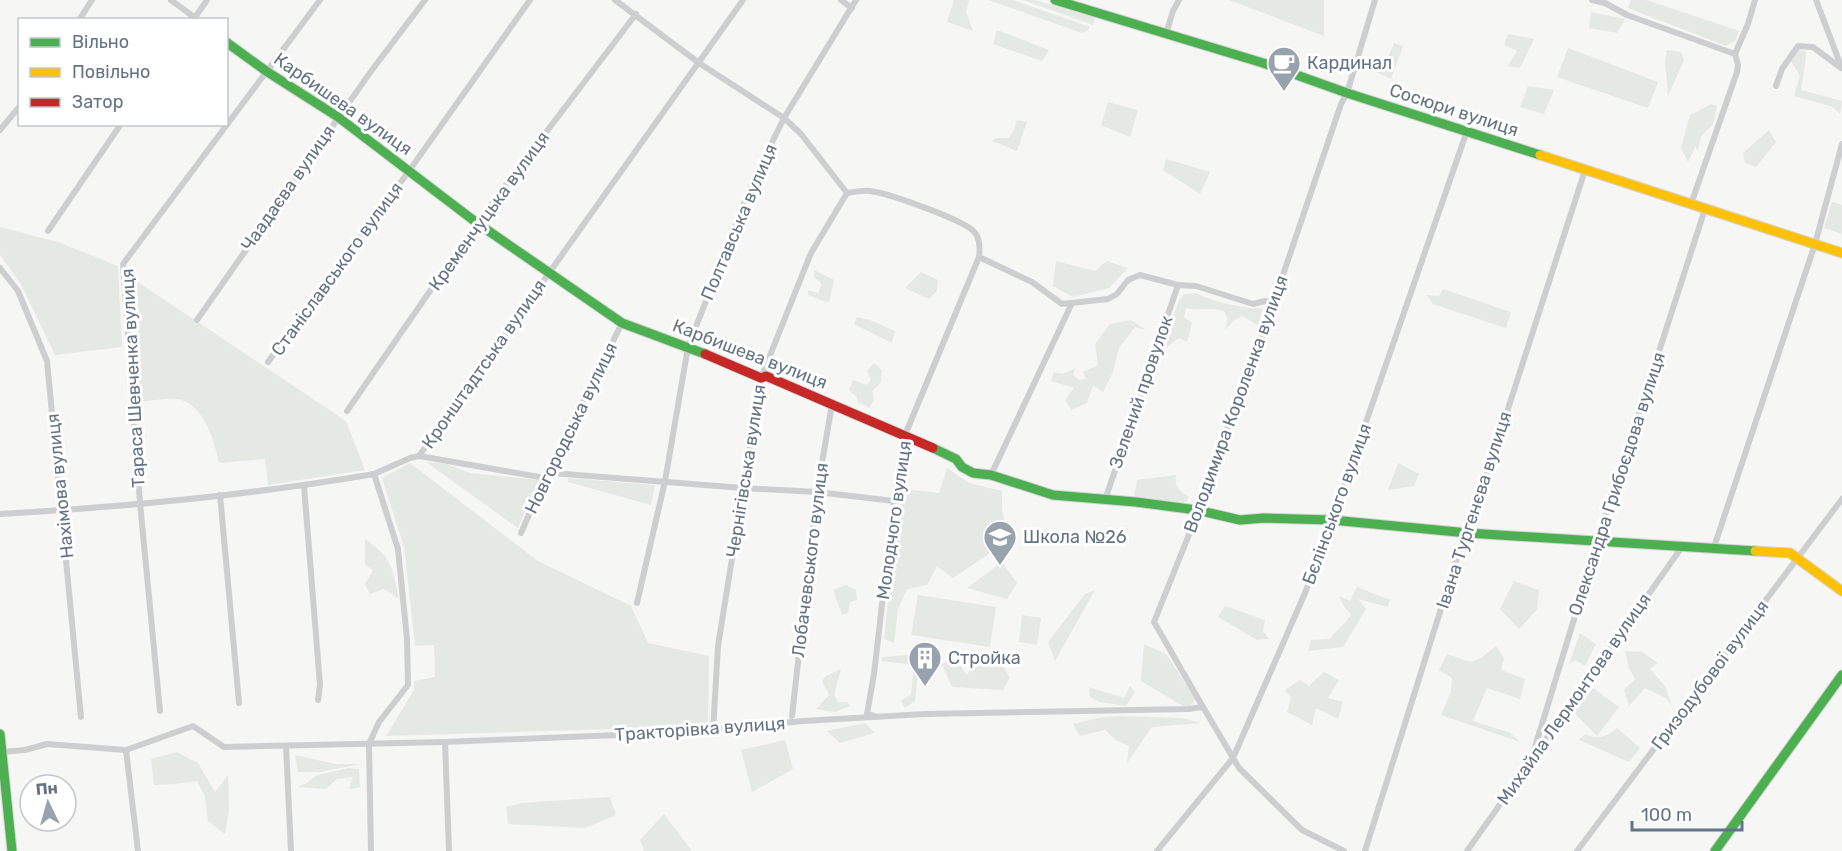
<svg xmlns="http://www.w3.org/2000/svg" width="1842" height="851" font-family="Rubik,sans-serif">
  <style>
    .green { fill: #e5e9e3 }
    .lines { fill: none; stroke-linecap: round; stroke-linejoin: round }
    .fast-casing { stroke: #d2d4d4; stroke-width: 11 }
    .slow-casing { stroke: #d2d4d4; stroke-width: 11 }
    .jam-casing { stroke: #d2d4d4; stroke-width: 11 }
    .street { stroke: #cdced0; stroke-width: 6 }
    .fast { stroke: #4caf50; stroke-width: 9 }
    .slow { stroke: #ffc107; stroke-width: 9 }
    .jam { stroke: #c62828; stroke-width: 9 }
    .labels { text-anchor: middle; stroke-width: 6; stroke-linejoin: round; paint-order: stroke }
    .poi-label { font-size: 18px; fill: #657485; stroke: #fff; text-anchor: start }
    .street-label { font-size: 18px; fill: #657485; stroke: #fff }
  </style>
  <rect width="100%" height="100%" fill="#f6f6f5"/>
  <g class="green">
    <polygon points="954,0 969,0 966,12 973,31 947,22"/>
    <polygon points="988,0 1013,0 1090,27 1087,31 1082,33"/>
    <polygon points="1023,0 1035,0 1092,17 1095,19 1093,25"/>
    <polygon points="1229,0 1324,0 1324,36"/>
    <polygon points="1631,0 1646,0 1739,31 1736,40 1726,46 1628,8"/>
    <polygon points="1591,12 1625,19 1617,33 1589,28"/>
    <polygon points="997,30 1049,50 1042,61 993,44"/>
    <polygon points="1508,34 1534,39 1520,68 1508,66 1517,51 1504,45"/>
    <polygon points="1394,43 1403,46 1391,79 1373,71 1374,63 1385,65"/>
    <polygon points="1568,48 1658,82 1648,108 1557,77"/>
    <polygon points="1667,50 1681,52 1684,60 1668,96 1665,61"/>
    <polygon points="1799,50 1806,51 1806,58 1801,90 1842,101 1840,114 1833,107 1794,96 1800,76 1791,61"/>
    <polygon points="1528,86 1554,90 1544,114 1520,107"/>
    <polygon points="1108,102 1138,110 1130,137 1101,125"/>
    <polygon points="1711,104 1717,106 1713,124 1701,136 1698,150 1695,147 1688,162 1681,148 1690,115"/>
    <polygon points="1017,120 1027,122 1017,151 992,141 995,138 1008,138 1013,132"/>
    <polygon points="1769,130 1776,142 1756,167 1745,163 1743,153"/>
    <polygon points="1166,159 1210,172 1200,194 1163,170"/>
    <polygon points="1832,202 1842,205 1842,234 1824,228"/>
    <polygon points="0,227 58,242 118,266 122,347 55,355 21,284 0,255"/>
    <polygon points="1056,261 1095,271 1107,261 1128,268 1109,288 1073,297 1053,286"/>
    <polygon points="814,270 834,280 829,303 808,295 808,290 818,293 822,284 814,277"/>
    <polygon points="921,272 938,280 937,291 929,299 905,288"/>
    <path d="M132,278L346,421L365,470L268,485L265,459L219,463C215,442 203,402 177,399C165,398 151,401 139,402Z"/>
    <polygon points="1443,289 1511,312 1506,328 1433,304 1427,295 1439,296"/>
    <path d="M1196,293C1210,301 1247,310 1263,308L1258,325L1242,316L1233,321L1225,330L1228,320L1224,311C1211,307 1199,311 1186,308L1184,317L1192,323L1187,342L1179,338L1167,347L1153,374L1179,300L1185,294Z"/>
    <polygon points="857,317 870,320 895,331 892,343 854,324"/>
    <polygon points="1131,320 1146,330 1135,327 1119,348 1113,372 1103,392 1093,385 1087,403 1071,410 1065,400 1074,388 1051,381 1054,372 1063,374 1075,368 1073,375 1079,380 1086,379 1083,372 1098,365 1095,344 1110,324"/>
    <polygon points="874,363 882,370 881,382 872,391 874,400 869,408 858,402 857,397 849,390 853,380 867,385 871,379 867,371"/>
    <polygon points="426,462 447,464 470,473 539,480 518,528"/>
    <polygon points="410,463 538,561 631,606 648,643 709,656 708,726 386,736 414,690 414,681 435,677 434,645 415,646 404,547 382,478"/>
    <polygon points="1398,463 1419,474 1414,486 1388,490"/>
    <polygon points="947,468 969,483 1002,491 1002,509 1008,541 953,578 937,566 927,585 907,589 898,609 894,643 884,639 897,512 905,489 939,493"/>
    <path d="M1176,475C1174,487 1180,491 1189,497L1186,502L1148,500L1134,496L1137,480Z"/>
    <polygon points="568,478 655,485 651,505 568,482"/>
    <path d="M365,539C393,559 392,567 399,599L384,589L370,594L365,584L373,570L365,565Z"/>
    <polygon points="1002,562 1017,583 1007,599 967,588"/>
    <polygon points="1514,581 1539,590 1537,610 1519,629 1500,609"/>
    <polygon points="845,585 856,590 857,600 850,602 848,613 842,615 833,590"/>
    <path d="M1357,587L1390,600L1388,607L1358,599L1366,609L1343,647L1308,651L1311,640L1330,639C1337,628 1345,626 1351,614L1345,608L1339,596L1350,601Z"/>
    <polygon points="1095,590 1055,661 1048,642 1085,594"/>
    <polygon points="918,595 996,607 990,647 911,635"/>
    <polygon points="1225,606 1265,620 1263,631 1269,639 1257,640 1218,617"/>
    <polygon points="1022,615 1041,618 1037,645 1019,642"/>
    <polygon points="1580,633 1596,644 1585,666 1575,660 1569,664"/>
    <polygon points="1144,644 1166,654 1196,699 1188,709 1141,681"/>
    <polygon points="1496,646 1504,658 1501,670 1525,679 1520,699 1487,688 1473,721 1510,733 1520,742 1441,715 1451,691 1452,678 1439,670 1447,654 1471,662 1481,658"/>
    <polygon points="1625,651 1642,652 1658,663 1650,669 1665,686 1672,706 1666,698 1645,688 1629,706 1624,690 1635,679 1629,668"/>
    <polygon points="908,655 919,665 915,701 905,708 901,701 911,694 914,665 882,661 882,657"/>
    <polygon points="983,656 999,658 1010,678 1003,690 952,687 942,664 954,658 967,675 971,668"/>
    <polygon points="841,669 834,695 838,702 847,702 851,706 835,712 816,709 829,695 822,681 826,676"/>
    <polygon points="1324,672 1339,680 1328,698 1343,702 1338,719 1316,708 1312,725 1287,712 1291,698 1285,690 1300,680 1309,686"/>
    <polygon points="1130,686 1135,692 1126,706 1099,702 1090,697 1089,687 1124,698"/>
    <polygon points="1593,688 1619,707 1597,736 1574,713"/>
    <polygon points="1120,716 1183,718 1201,723 1152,727 1127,763 1129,746 1116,740 1105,730 1080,736 1073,724 1102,717"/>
    <polygon points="865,723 875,733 840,743 827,731"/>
    <path d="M1617,728L1640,748L1629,762L1579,740L1585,734C1597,740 1607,737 1617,728Z"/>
    <polygon points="785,740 793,769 752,792 741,750"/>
    <polygon points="177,752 198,763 215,792 228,775 229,811 225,834 208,821 205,796 197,781 175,784 154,785 151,759"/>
    <polygon points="295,755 335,764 360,764 320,772 298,772"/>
    <polygon points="349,768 359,769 360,787 349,789 353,777 337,779 326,789 297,787 305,784 317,775"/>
    <polygon points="610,797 616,815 585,828 508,824 506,807 521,803"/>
    <polygon points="664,814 691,850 691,851 644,851 640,840"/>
  </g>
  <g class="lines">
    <defs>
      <g id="fast">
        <polyline points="1055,0 1263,63 1347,93 1540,155"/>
        <polyline points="226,42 266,71 338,117 477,223 622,323 705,354"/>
        <polyline points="933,448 956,459 962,467 973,473 991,475 1053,495 1136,502 1197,510 1240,520 1264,518 1332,520 1468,533 1755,551"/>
        <polyline points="0,734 12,851"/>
        <polyline points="1715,851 1842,675"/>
      </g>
      <g id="slow">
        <polyline points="1540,155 1842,253"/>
        <polyline points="1755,551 1790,553 1842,591"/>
      </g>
      <polyline id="jam" points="705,354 761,378 766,376 933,448"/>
    </defs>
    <use href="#fast" class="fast-casing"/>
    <use href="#slow" class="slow-casing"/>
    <use href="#jam" class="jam-casing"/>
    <g class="street">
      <polyline points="171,0 198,20"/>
      <polyline points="615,0 699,63 784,118 801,134 847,193"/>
      <polyline points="841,0 852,8"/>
      <polyline points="1592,0 1605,3 1627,15 1735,54 1738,65 1737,72 1691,204"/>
      <polyline points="1816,0 1841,66"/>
      <polyline points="194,19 207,0"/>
      <polyline points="79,20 92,0"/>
      <polyline points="1166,34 1173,11 1179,0"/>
      <polyline points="1735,54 1748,24 1755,0"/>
      <polyline points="1776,86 1782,69 1798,46 1813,47 1841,68"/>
      <polyline points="0,130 20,106"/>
      <path d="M847,193C854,192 863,190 870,191C887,193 969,221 976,234C980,241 980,250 979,257L1032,282L1062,304L1108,299L1117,294L1128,280L1140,275L1178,285L1196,286L1253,304L1265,301L1274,302"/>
      <polyline points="48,231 121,124"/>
      <polyline points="0,268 18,291 47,361 81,717"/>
      <polyline points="197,320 369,74 425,0"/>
      <polyline points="268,362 409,171 530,0"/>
      <polyline points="347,411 477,223 636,14"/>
      <polyline points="419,456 545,478 552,473 743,488 817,492 894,501"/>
      <polyline points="991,475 1072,303"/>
      <polyline points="304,486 320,685 318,700"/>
      <polyline points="220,495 239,703"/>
      <polyline points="1105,500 1178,285"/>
      <path d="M0,514C125,507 251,495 374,474"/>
      <polyline points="521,533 545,478 622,323"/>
      <polyline points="1714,547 1815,244 1842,144"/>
      <polyline points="637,603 665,481 688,347 752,183 784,118 856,0"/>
      <polyline points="1203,707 1154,622 1194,522 1208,475 1250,372 1341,104 1347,93 1375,0"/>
      <polyline points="160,711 140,503 123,264 320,0"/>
      <polyline points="792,716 817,492 832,404"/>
      <polyline points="874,716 867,714 874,674 894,501 905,435 979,257"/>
      <polyline points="713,731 718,646 761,378 811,253 847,193"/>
      <polyline points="445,742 449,851"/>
      <polyline points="286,746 291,851"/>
      <polyline points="126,750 138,851"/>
      <polyline points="2,752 25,750 47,744 126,750 193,726 224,747 445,742 691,732 803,721 925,714 1188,709 1203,707 1239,768 1302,830 1344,851"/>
      <polyline points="1531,760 1601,531 1705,209"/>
      <polyline points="371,851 369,744 379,722 408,685 407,639 398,549 374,474 410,458 419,456 743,0"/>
      <polyline points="1157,851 1233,758 1305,593 1332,520 1467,131"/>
      <polyline points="1365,851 1461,545 1468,533 1585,170"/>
      <polyline points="1467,851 1682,547"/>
      <polyline points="1577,851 1842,499"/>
    </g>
    <use href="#fast" class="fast"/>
    <use href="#slow" class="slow"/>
    <use href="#jam" class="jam"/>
  </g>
  <defs>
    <symbol id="cafe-pin" viewBox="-11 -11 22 30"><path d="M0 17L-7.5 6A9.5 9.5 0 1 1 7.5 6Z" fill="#98a2ac" stroke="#fff"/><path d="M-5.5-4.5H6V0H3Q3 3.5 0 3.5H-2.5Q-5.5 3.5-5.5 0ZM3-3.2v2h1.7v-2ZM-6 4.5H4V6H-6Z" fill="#fff"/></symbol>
    <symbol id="school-pin" viewBox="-11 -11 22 30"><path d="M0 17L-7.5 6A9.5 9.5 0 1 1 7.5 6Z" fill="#98a2ac" stroke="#fff"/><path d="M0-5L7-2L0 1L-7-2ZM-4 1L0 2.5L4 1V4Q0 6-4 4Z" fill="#fff"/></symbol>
    <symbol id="building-pin" viewBox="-11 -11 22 30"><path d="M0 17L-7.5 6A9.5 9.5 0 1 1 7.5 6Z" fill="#98a2ac" stroke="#fff"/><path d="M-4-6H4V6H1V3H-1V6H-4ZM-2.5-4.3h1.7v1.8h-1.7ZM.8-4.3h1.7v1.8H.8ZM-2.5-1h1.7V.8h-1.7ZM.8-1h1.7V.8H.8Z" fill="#fff"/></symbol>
  </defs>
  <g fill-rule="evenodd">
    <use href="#cafe-pin" x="1265" y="44" width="38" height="52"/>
    <use href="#school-pin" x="981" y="518" width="38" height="52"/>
    <use href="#building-pin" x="906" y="639" width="38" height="52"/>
  </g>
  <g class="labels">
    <g class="poi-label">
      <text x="1307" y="69">Кардинал</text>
      <text x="1023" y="543">Школа №26</text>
      <text x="948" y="664">Стройка</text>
    </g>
    <g class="street-label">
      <text transform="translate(343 104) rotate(35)" y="6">Карбишева вулиця</text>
      <text transform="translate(1454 110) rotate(18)" y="6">Сосюри вулиця</text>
      <text transform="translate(288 188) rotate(-55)" y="6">Чаадаєва вулиця</text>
      <text transform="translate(489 211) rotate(-54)" y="6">Кременчуцька вулиця</text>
      <text transform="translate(739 222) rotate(-67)" y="6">Полтавська вулиця</text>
      <text transform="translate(337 269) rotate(-54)" y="6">Станіславського вулиця</text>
      <text transform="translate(750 354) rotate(21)" y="6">Карбишева вулиця</text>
      <text transform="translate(484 364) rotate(-55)" y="6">Кронштадтська вулиця</text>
      <text transform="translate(133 378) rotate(-93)" y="6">Тараса Шевченка вулиця</text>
      <text transform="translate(1141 392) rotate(-71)" y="6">Зелений провулок</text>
      <text transform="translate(1236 404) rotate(-70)" y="6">Володимира Короленка вулиця</text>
      <text transform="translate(571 428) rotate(-64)" y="6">Новгородська вулиця</text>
      <text transform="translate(746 471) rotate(-81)" y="6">Чернігівська вулиця</text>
      <text transform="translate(1617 484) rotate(-72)" y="6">Олександра Грибоєдова вулиця</text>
      <text transform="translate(60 486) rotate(-96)" y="6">Нахімова вулиця</text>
      <text transform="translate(1337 504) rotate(-70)" y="6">Бєлінського вулиця</text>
      <text transform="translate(1474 510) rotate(-72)" y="6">Івана Тургенєва вулиця</text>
      <text transform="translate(894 520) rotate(-82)" y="6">Молодчого вулиця</text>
      <text transform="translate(810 560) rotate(-83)" y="6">Лобачевського вулиця</text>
      <text transform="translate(1710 675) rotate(-53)" y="6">Гризодубової вулиця</text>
      <text transform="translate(1574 699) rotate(-55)" y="6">Михайла Лермонтова вулиця</text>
      <text transform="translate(700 729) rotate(-4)" y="6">Тракторівка вулиця</text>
    </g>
  </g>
  <rect x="18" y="18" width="210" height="108" fill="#ffffff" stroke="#c1c7ce" stroke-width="1.5"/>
  <rect x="30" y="38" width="30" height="9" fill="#4caf50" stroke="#c1c7ce" stroke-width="1.5"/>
  <text x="72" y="48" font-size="18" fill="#657485">Вільно</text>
  <rect x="30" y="68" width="30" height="9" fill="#ffc107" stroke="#c1c7ce" stroke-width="1.5"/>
  <text x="72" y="78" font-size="18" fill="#657485">Повільно</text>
  <rect x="30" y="98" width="30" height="9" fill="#c62828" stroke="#c1c7ce" stroke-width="1.5"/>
  <text x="72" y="108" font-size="18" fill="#657485">Затор</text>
  <g transform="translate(48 803) rotate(355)"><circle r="28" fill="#ffffff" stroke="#c1c7ce" stroke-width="1.5"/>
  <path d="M0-4.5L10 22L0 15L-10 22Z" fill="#98a2ac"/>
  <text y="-9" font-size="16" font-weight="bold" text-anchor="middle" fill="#657485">Пн</text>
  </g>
  <path d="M1632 821v9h110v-9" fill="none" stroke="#657485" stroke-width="3"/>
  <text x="1641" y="821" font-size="18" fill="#657485" stroke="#ffffff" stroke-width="4.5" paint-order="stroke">100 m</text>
</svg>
